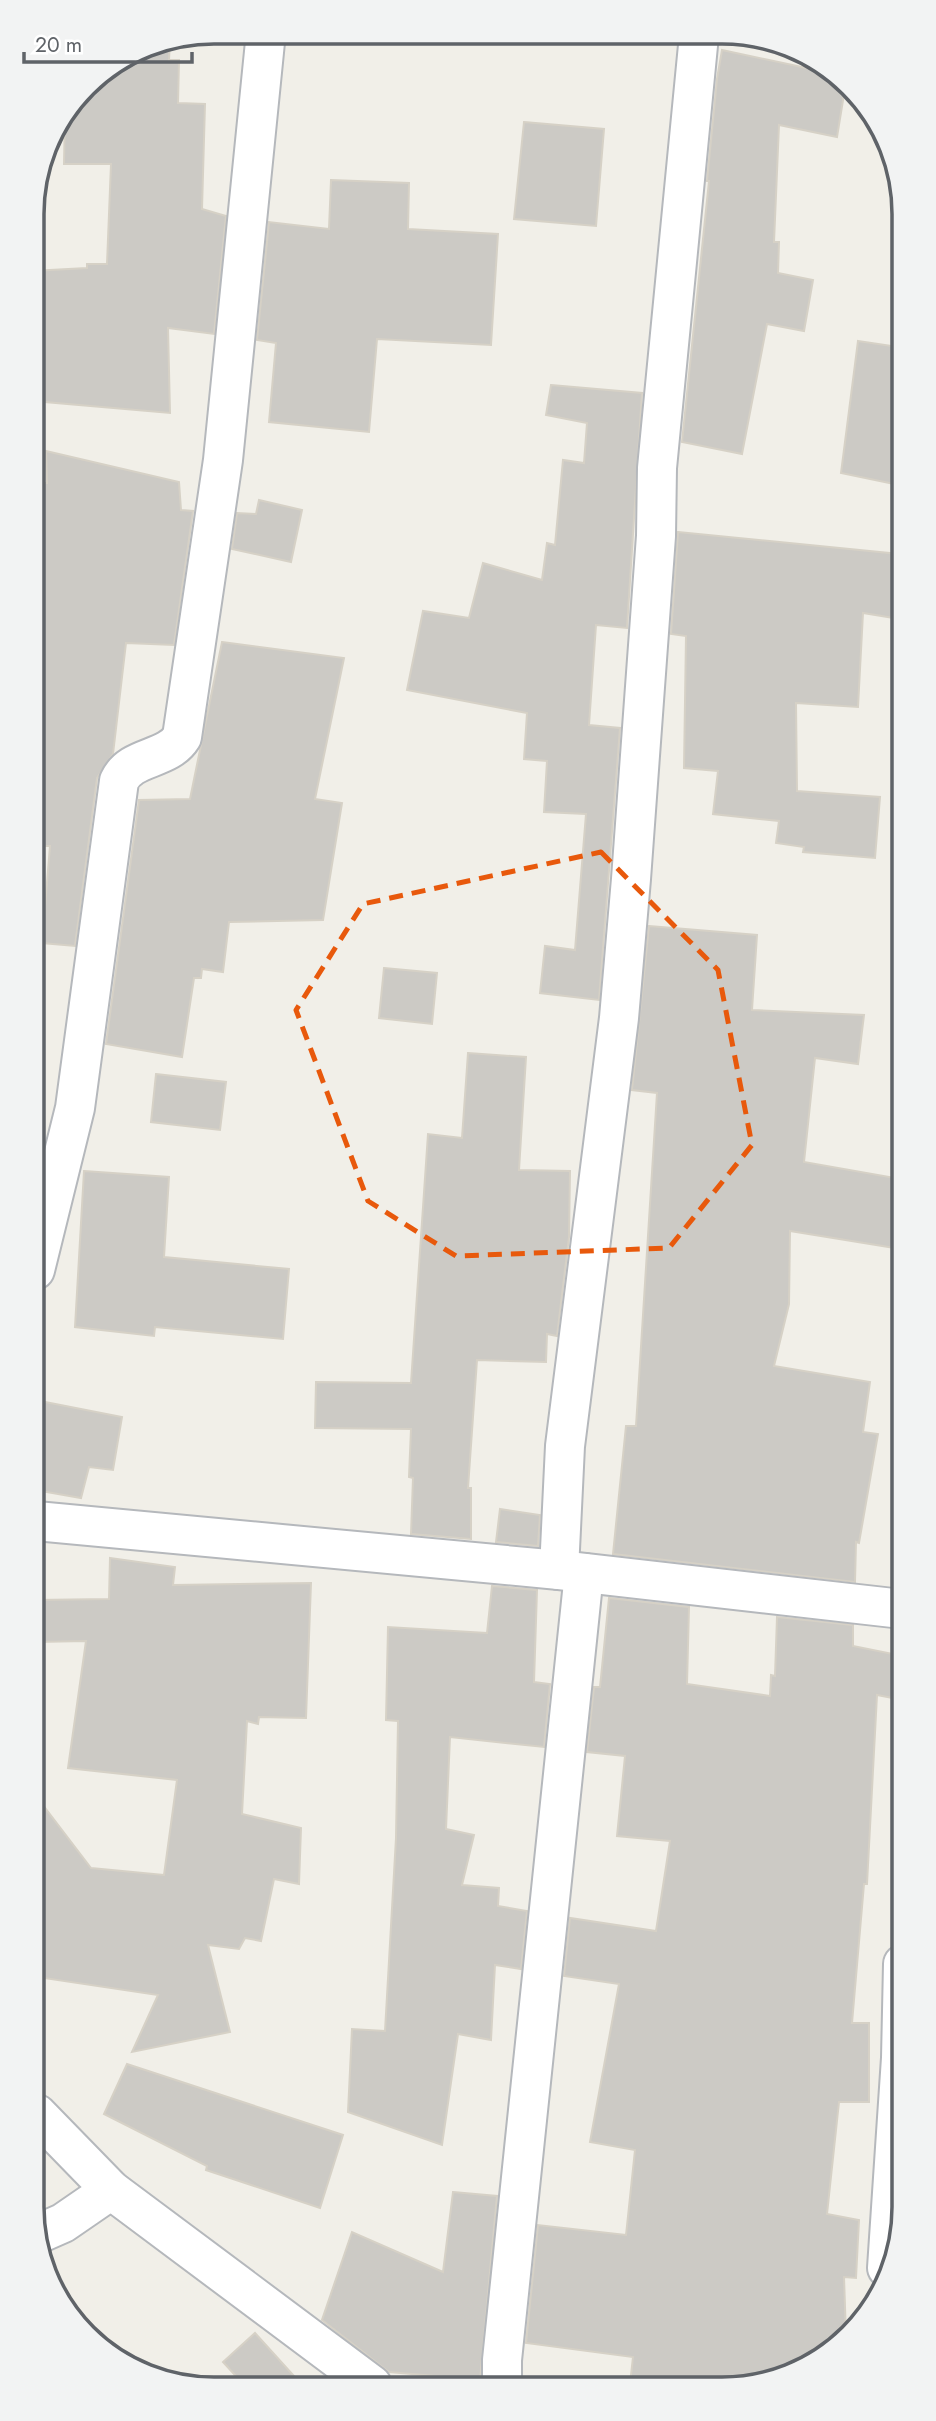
<svg xmlns="http://www.w3.org/2000/svg" width="936" height="2421" font-family="Jost,sans-serif">
  <style>
    .building { fill: #cccac5; stroke: #d6d1c6; stroke-width: 2 }
    .lines { fill: none; stroke-linecap: round; stroke-linejoin: round }
    .minor-casing { stroke: #b5b8bc; stroke-width: 42 }
    .minor { stroke: #fff; stroke-width: 38 }
    .marked { fill: none; stroke: #e8590c; stroke-width: 5; stroke-dasharray: 14 9; stroke-linejoin: round }
    .rim { fill: none; stroke: #5f6368; stroke-width: 3.5 }
  </style>
  <rect width="100%" height="100%" fill="#f1efe8"/>
  <g class="building">
    <polygon points="170,40 169,60 179,60 178,103 205,104 202,209 226,216 214,334 168,328 170,413 45,402 43,320 32,320 32,271 87,268 87,264 107,264 111,164 64,164 65,114 93,77 144,45"/>
    <polygon points="722,50 830,73 846,82 837,137 779,125 774,242 779,242 778,273 813,280 804,331 767,324 742,454 682,442 709,181 707,181 717,79"/>
    <polygon points="524,122 604,129 596,226 514,219"/>
    <polygon points="331,180 409,183 408,229 498,234 491,345 377,339 369,432 269,422 276,343 257,340 269,222 329,229"/>
    <polygon points="858,341 899,347 899,485 841,473"/>
    <polygon points="551,385 642,393 627,628 596,625 589,725 620,728 599,1000 540,993 545,946 575,950 586,814 544,812 547,761 524,759 527,713 407,690 423,611 469,618 483,563 542,580 547,543 555,545 563,460 584,463 587,423 546,415"/>
    <polygon points="46,451 179,482 181,510 193,511 174,645 126,643 113,754 97,778 75,946 42,943 50,846 34,846 33,483 47,483"/>
    <polygon points="259,500 302,510 291,562 232,549 237,513 256,514"/>
    <polygon points="678,532 899,554 900,619 863,613 858,707 796,703 797,791 880,797 875,858 803,852 804,847 776,843 779,821 713,814 718,771 684,768 686,636 671,634"/>
    <polygon points="222,642 344,658 315,799 342,803 323,920 229,922 223,972 202,969 201,978 194,978 182,1057 106,1044 139,800 190,799"/>
    <polygon points="649,926 757,935 752,1010 864,1015 858,1064 815,1058 804,1162 901,1179 901,1249 790,1231 789,1304 774,1366 870,1382 863,1432 878,1434 859,1543 856,1542 855,1582 613,1554 626,1426 636,1426 657,1093 632,1090"/>
    <polygon points="384,968 437,973 432,1024 379,1018"/>
    <polygon points="468,1053 526,1057 519,1170 570,1171 569,1237 557,1336 547,1334 546,1362 477,1360 468,1488 471,1488 471,1539 411,1534 413,1478 409,1477 411,1429 315,1428 316,1382 411,1383 428,1134 462,1138"/>
    <polygon points="156,1074 226,1082 220,1130 151,1122"/>
    <polygon points="84,1171 169,1177 164,1257 289,1269 283,1339 155,1327 154,1336 75,1327"/>
    <polygon points="35,1400 122,1417 113,1470 89,1467 81,1498 35,1490"/>
    <polygon points="500,1509 540,1515 538,1546 496,1542"/>
    <polygon points="110,1558 175,1567 173,1585 311,1583 306,1718 259,1717 258,1724 247,1721 242,1814 301,1828 299,1884 274,1879 261,1941 245,1938 239,1949 208,1945 230,2032 132,2052 158,1995 37,1977 36,1796 91,1868 164,1875 177,1780 68,1768 86,1641 36,1642 36,1600 109,1599"/>
    <polygon points="492,1586 537,1590 534,1682 550,1684 544,1747 450,1737 446,1829 474,1835 462,1885 499,1888 498,1906 527,1911 521,1969 495,1965 491,2040 458,2034 442,2145 348,2112 352,2029 385,2031 396,1838 398,1721 386,1720 388,1627 487,1633"/>
    <polygon points="609,1598 689,1607 687,1684 770,1696 771,1675 775,1676 777,1617 853,1625 853,1646 903,1656 903,1700 877,1695 867,1884 864,1884 852,2023 869,2023 869,2102 839,2102 827,2214 859,2220 856,2278 844,2277 846,2336 769,2383 630,2384 633,2357 526,2343 538,2225 626,2235 635,2150 590,2142 619,1984 564,1976 570,1918 656,1931 670,1841 617,1836 625,1756 587,1752 594,1687 600,1687"/>
    <polygon points="127,2064 343,2135 320,2208 206,2170 207,2166 104,2114"/>
    <polygon points="453,2192 497,2196 480,2380 389,2372 322,2320 352,2232 443,2272"/>
    <polygon points="255,2333 303,2386 245,2386 223,2362"/>
  </g>
  <g class="lines">
    <defs>
      <g id="minor">
        <path d="M35,1270L75,1108L119,781C131,755 167,761 182,737L223,460L266,32"/>
        <polyline points="36,1521 559,1570 902,1609"/>
        <polyline points="559,1570 565,1446 619,1018 631,879 656,536 657,468 699,35"/>
        <polyline points="37,2114 111,2190 372,2385"/>
        <polyline points="38,2234 63,2223 111,2190"/>
        <polyline points="887,2268 901,2058 903,1964"/>
        <polyline points="502,2385 502,2360 584,1573"/>
      </g>
    </defs>
    <use href="#minor" class="minor-casing"/>
    <use href="#minor" class="minor"/>
  </g>
  <path class="marked" d="M601,852L718,970L752,1145L669,1248L456,1256L368,1201L296,1010L363,904Z"/>
  <path d="M0 0H936V2421H0ZM214 44H722A170 170 0 0 1 892 214V2207A170 170 0 0 1 722 2377H214A170 170 0 0 1 44 2207V214A170 170 0 0 1 214 44Z" fill="#f2f3f3" fill-rule="evenodd"/>
  <path class="rim" d="M214 44H722A170 170 0 0 1 892 214V2207A170 170 0 0 1 722 2377H214A170 170 0 0 1 44 2207V214A170 170 0 0 1 214 44Z"/>
  <path d="M24 52v10h168v-10" fill="none" stroke="#5f6368" stroke-width="3.5"/>
  <text x="35" y="52" font-size="21" fill="#5f6368" stroke="#ffffff" stroke-width="5" paint-order="stroke">20 m</text>
</svg>
